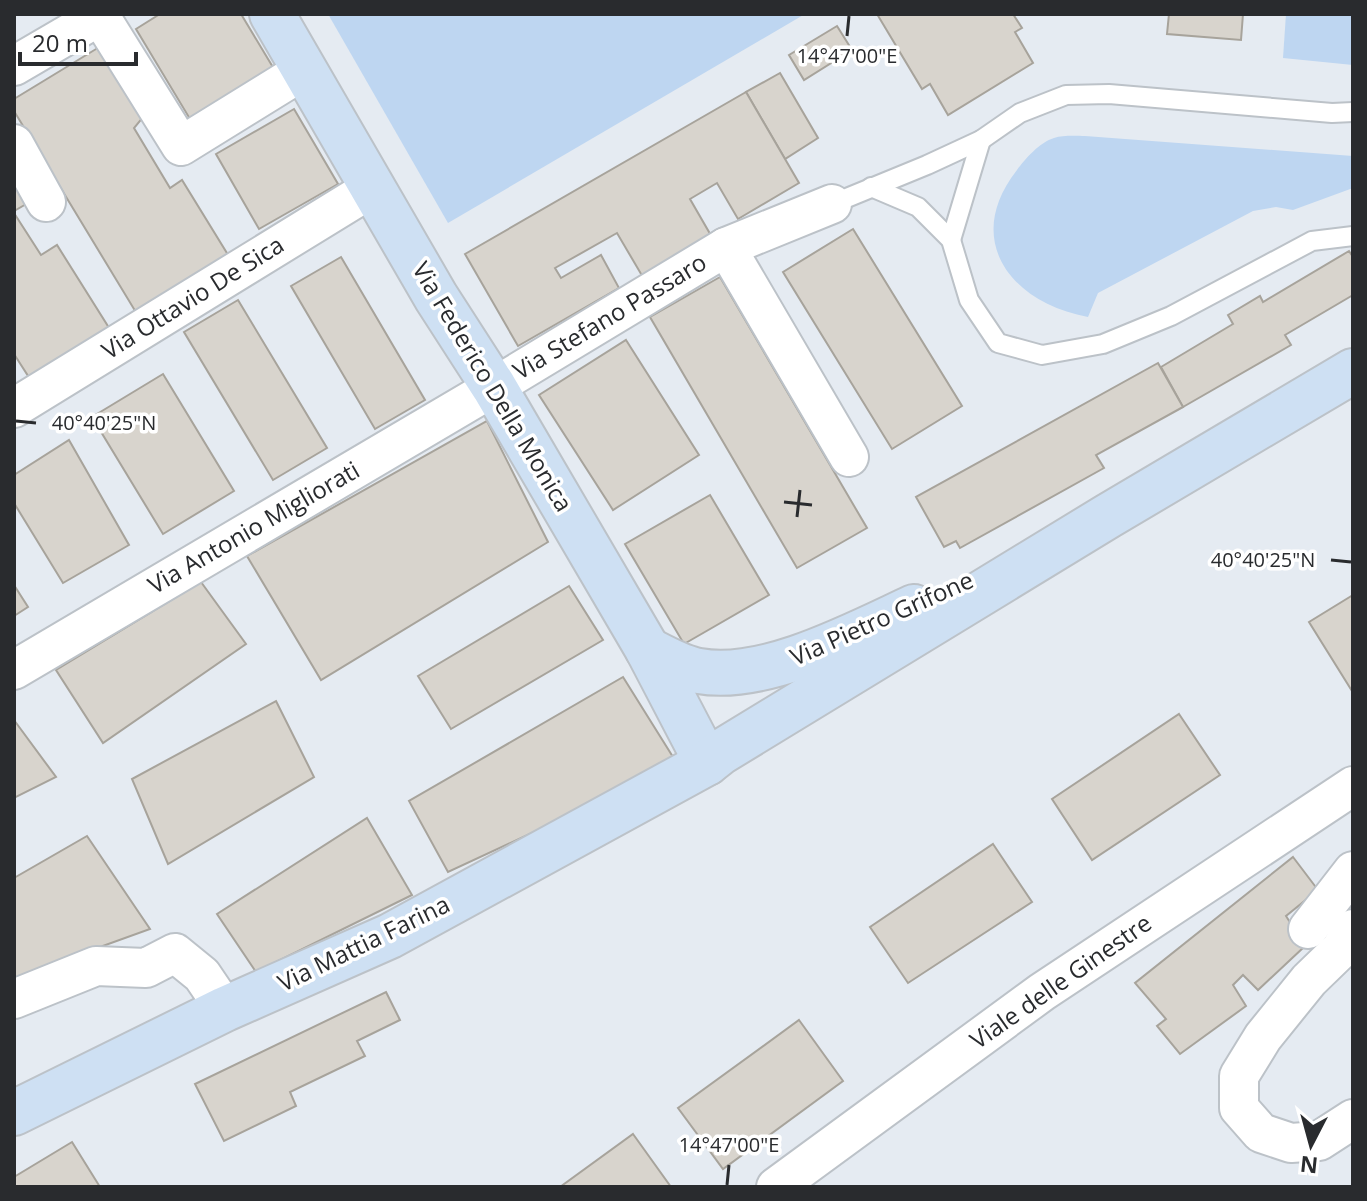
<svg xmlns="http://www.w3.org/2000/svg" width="1367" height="1201" font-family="'Open Sans',sans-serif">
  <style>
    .green { fill: #bed6f1 }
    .building { fill: #d8d4cd; stroke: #a7a39b; stroke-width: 2 }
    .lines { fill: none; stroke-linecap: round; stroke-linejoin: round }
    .lane-casing { stroke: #bcc2c8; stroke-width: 22 }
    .street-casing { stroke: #bcc2c8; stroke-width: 42 }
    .secondary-casing { stroke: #bcc2c8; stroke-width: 48 }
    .lane { stroke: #fff; stroke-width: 18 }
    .street { stroke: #fff; stroke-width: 38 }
    .secondary { stroke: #cee0f3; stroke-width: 44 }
    .ticks { fill: none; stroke: #292b2e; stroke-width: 3 }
    .labels { text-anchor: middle; stroke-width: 7; stroke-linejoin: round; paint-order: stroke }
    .street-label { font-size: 24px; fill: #292b2e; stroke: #fff }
    .ticks-label { font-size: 20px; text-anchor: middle; fill: #292b2e; stroke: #fff; stroke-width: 7; stroke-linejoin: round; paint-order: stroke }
  </style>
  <rect width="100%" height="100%" fill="#e5ebf2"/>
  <g class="green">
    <polygon points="328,14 805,14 448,223"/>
    <polygon points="1286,14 1353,14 1353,65 1283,58"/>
    <path d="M1085,136L1353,156V188L1293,210L1276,207L1253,211L1098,293L1088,317C1011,303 962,240 1017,170C1025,159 1040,142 1054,138C1063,135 1076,136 1085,136Z"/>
  </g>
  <g class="building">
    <polygon points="160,14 241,14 274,69 190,119 136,29"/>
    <polygon points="877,14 1013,14 1022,28 1015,32 1033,63 948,115 930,84 922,89"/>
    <polygon points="1169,14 1243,14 1241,40 1167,34"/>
    <polygon points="837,26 852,50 804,80 789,55"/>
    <polygon points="101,46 144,116 134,128 170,188 182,180 230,258 137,314 14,111 14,99"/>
    <polygon points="780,73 818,138 785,159 746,92"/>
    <polygon points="746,92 799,183 738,219 717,183 690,199 713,239 644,279 617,233 555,268 561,278 601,255 619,288 518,346 465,254"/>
    <polygon points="294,109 338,184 259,229 216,154"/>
    <polygon points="14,181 28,203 14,211"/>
    <polygon points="14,213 41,255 57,245 111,331 32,382 14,354"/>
    <polygon points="853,229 962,406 892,449 783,272"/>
    <polygon points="1349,251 1353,257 1353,295 1285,335 1291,345 1183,407 1161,367 1233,324 1228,315 1260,296 1263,302"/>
    <polygon points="341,257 425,400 375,429 291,286"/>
    <polygon points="720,277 867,528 797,568 650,317"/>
    <polygon points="238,300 327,448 273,480 184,332"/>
    <polygon points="626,340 699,455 613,510 539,395"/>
    <polygon points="1158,363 1183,407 1096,455 1104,468 960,548 956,541 944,547 916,497"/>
    <polygon points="163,374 234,491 163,534 92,417"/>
    <polygon points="487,421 548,542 321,680 247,556"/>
    <polygon points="69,440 129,545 63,583 14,503 14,475"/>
    <polygon points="710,495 769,595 684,644 625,544"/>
    <polygon points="201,582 246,644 103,743 56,670"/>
    <polygon points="14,585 28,607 14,616"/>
    <polygon points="569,586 603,640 451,729 418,676"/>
    <polygon points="1353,595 1353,691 1352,691 1309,622"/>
    <polygon points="623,677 678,765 448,872 409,801"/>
    <polygon points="276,701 314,777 168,864 132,779"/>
    <polygon points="1179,714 1220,775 1092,860 1052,799"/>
    <polygon points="14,720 56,777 14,798"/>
    <polygon points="367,818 412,895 256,972 217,914"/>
    <polygon points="87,836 150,929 14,978 14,878"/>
    <polygon points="993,844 1032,902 908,983 870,927"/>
    <polygon points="1293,857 1318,890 1286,916 1305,946 1258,990 1243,975 1233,985 1246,1006 1180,1054 1157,1026 1166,1019 1135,983"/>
    <polygon points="386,992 400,1020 357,1041 365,1056 290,1092 296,1106 224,1141 195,1084"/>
    <polygon points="799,1020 843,1081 723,1169 678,1108"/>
    <polygon points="633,1134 671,1187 560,1187"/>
    <polygon points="72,1142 100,1187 14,1187 14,1177"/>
  </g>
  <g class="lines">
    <defs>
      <g id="lane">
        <polyline points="871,187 918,207 951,240 969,300 998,343 1042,355 1103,344 1171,316 1312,241 1353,236"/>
        <polyline points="832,204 927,165 981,140 1020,113 1066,95 1109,94 1332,113 1353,112"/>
        <polyline points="951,240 981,140"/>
      </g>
      <g id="street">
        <polyline points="100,16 181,146 304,70"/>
        <polyline points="14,66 103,14"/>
        <polyline points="14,144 46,202"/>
        <polyline points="726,247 849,457"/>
        <polyline points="14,408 372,188"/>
        <polyline points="14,670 494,387 726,247 832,204"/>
        <polyline points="1308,929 1353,871"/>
        <polyline points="1353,929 1340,950 1309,980 1263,1037 1239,1076 1239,1108 1261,1133 1291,1143 1319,1141 1353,1119"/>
        <polyline points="14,999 96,966 146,968 175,953 202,975 225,1009"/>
        <polyline points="776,1187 1042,992 1353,786"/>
      </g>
      <g id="secondary">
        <polyline points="272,14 436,297 494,387 648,650 707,763"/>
        <path d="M648,650C665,658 681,668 699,671C764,683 856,634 914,607"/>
        <polyline points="14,1113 225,1009 390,936 707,763 721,752 1108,516 1353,371"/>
      </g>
    </defs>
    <use href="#lane" class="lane-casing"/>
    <use href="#street" class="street-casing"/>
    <use href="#secondary" class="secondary-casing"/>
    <use href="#lane" class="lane"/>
    <use href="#street" class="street"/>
    <use href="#secondary" class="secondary"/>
  </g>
  <path class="ticks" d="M847,36L849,16M16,421L36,423M784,502L812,505M797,517L800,490M1331,560L1351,562M727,1185L729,1165"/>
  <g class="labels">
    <g class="street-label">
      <text transform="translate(193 298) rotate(-32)" y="8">Via Ottavio De Sica</text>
      <text transform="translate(610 317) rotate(-31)" y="8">Via Stefano Passaro</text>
      <text transform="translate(492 387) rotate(59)" y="8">Via Federico Della Monica</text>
      <text transform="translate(254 528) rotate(-30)" y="8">Via Antonio Migliorati</text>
      <text transform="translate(882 619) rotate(-24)" y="8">Via Pietro Grifone</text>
      <text transform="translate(364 944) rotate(-26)" y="8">Via Mattia Farina</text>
      <text transform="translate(1061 982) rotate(-35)" y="8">Viale delle Ginestre</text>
    </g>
  </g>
  <g class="ticks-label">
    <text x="847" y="63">14°47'00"E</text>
    <text x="104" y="430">40°40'25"N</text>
    <text x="1263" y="567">40°40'25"N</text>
    <text x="729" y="1152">14°47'00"E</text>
  </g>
  <rect width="1367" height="1201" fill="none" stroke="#292b2e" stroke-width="32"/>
  <g transform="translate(1311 1145) rotate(186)" stroke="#ffffff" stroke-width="6" paint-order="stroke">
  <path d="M0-6L14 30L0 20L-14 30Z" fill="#292b2e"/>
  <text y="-12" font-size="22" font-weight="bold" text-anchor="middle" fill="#292b2e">N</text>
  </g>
  <path d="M20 52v12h116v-12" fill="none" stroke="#292b2e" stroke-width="4"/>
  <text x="32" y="52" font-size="24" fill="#292b2e" stroke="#ffffff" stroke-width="6" paint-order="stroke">20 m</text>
</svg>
